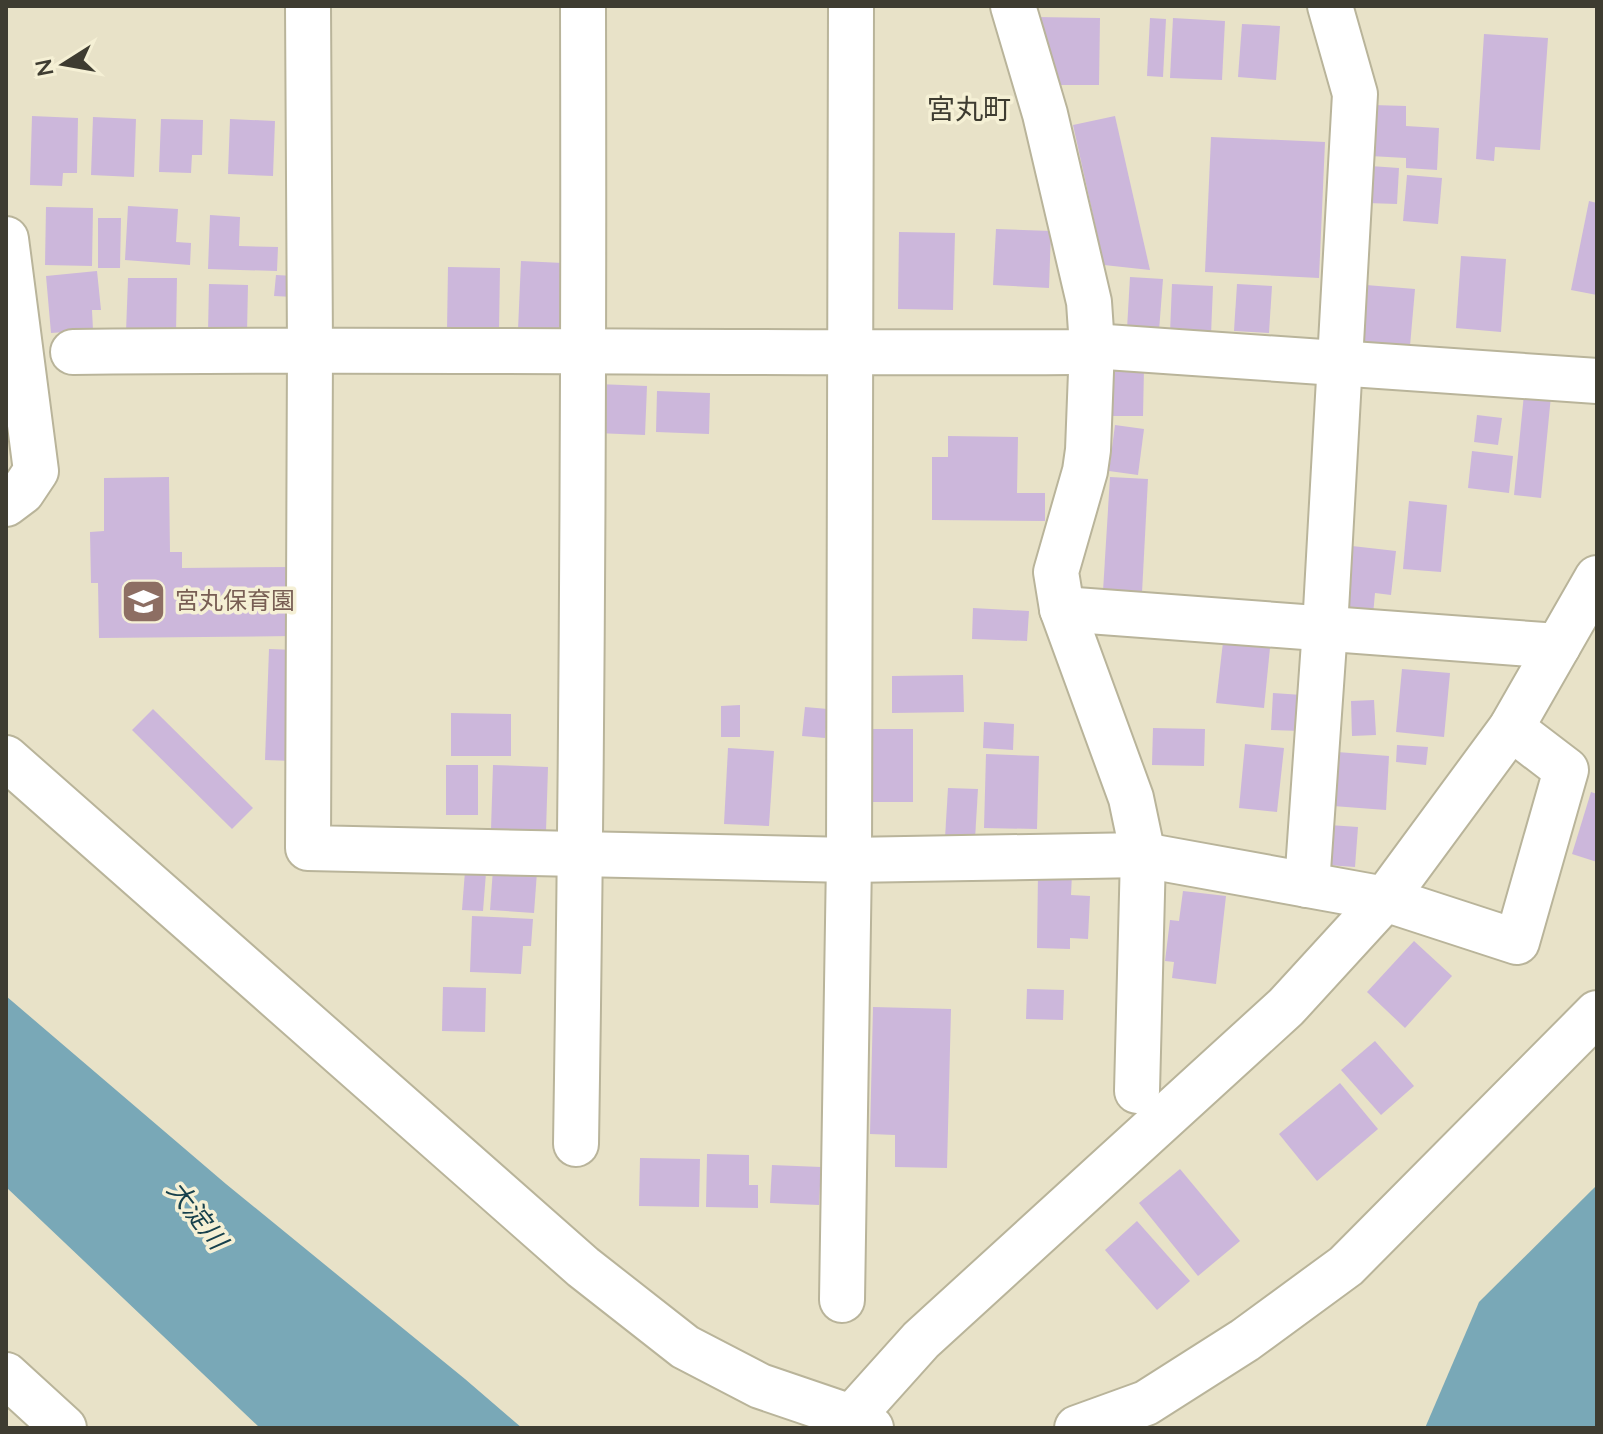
<svg xmlns="http://www.w3.org/2000/svg" width="1603" height="1434" font-family="Lato,'Noto Sans JP',sans-serif">
  <style>
    .water { fill: #79a8b7 }
    .building { fill: #ccb7db }
    .lines { fill: none; stroke-linecap: round; stroke-linejoin: round }
    .minor-casing { stroke: #b9b49a; stroke-width: 48 }
    .minor { stroke: #fff; stroke-width: 44 }
    .labels { text-anchor: middle; stroke-width: 7; stroke-linejoin: round; paint-order: stroke }
    .education-label { font-size: 24px; fill: #785e54; stroke: #f5f0d5; text-anchor: start }
    .water-label { font-size: 26px; font-style: italic; fill: #16404c; stroke: #f5f0d5 }
    .quarter-label { font-size: 28px; fill: #3e3c31; stroke: #f5f0d5 }
  </style>
  <rect width="100%" height="100%" fill="#e8e2c8"/>
  <g class="water">
    <polygon points="6,996 226,1184 465,1379 522,1428 260,1428 6,1187"/>
    <polygon points="1597,1185 1596,1428 1425,1428 1479,1302"/>
  </g>
  <g class="building">
    <polygon points="1036,17 1100,18 1099,85 1058,85"/>
    <polygon points="1150,18 1166,19 1163,77 1147,76"/>
    <polygon points="1173,18 1225,21 1222,80 1170,78"/>
    <polygon points="1242,24 1280,26 1276,80 1238,77"/>
    <polygon points="1484,34 1548,38 1540,150 1495,147 1494,161 1476,159"/>
    <polygon points="1373,105 1406,106 1406,126 1439,128 1437,170 1406,168 1406,158 1370,156"/>
    <polygon points="32,116 78,118 77,173 63,173 62,186 30,185"/>
    <polygon points="1115,116 1150,270 1104,265 1073,125"/>
    <polygon points="93,117 136,119 134,177 91,175"/>
    <polygon points="161,119 203,120 202,155 192,155 191,173 159,172"/>
    <polygon points="230,119 275,121 273,176 228,174"/>
    <polygon points="1211,137 1325,142 1319,278 1205,272"/>
    <polygon points="1370,166 1399,168 1397,204 1367,203"/>
    <polygon points="1407,175 1442,178 1438,224 1403,221"/>
    <polygon points="1589,201 1597,203 1597,295 1571,290"/>
    <polygon points="128,206 178,209 176,242 191,243 190,265 125,260"/>
    <polygon points="46,207 93,208 92,266 45,265"/>
    <polygon points="210,215 240,217 239,246 278,247 277,271 208,269"/>
    <polygon points="98,218 121,218 120,268 98,268"/>
    <polygon points="996,229 1051,231 1049,288 993,285"/>
    <polygon points="899,232 955,233 953,310 898,309"/>
    <polygon points="1461,256 1506,259 1501,332 1456,328"/>
    <polygon points="521,261 563,263 561,332 518,330"/>
    <polygon points="448,267 500,268 499,330 447,330"/>
    <polygon points="97,271 101,310 92,310 93,330 51,333 46,276"/>
    <polygon points="276,275 295,276 294,297 274,296"/>
    <polygon points="1130,277 1163,279 1159,331 1127,329"/>
    <polygon points="128,278 177,278 176,333 126,332"/>
    <polygon points="209,284 248,285 247,333 208,332"/>
    <polygon points="1172,284 1213,286 1211,335 1170,333"/>
    <polygon points="1237,284 1272,286 1269,333 1234,331"/>
    <polygon points="1366,285 1415,289 1410,346 1361,342"/>
    <polygon points="1109,368 1144,368 1143,416 1108,416"/>
    <polygon points="598,384 647,386 645,435 596,433"/>
    <polygon points="657,391 710,393 709,434 656,432"/>
    <polygon points="1524,394 1551,396 1541,498 1514,495"/>
    <polygon points="1477,415 1502,418 1498,445 1474,442"/>
    <polygon points="1115,425 1144,429 1138,475 1109,471"/>
    <polygon points="948,436 1018,437 1017,493 1045,493 1045,521 932,520 932,457 948,457"/>
    <polygon points="1472,451 1513,456 1509,493 1468,488"/>
    <polygon points="169,477 170,552 182,552 182,568 293,567 293,636 99,638 98,583 91,583 90,532 104,531 104,478"/>
    <polygon points="1110,477 1148,479 1142,593 1103,591"/>
    <polygon points="1409,501 1447,505 1441,572 1403,569"/>
    <polygon points="1352,546 1396,551 1391,595 1375,593 1373,615 1345,612"/>
    <polygon points="973,608 1029,611 1027,641 972,639"/>
    <polygon points="1223,642 1270,648 1264,708 1216,703"/>
    <polygon points="269,649 296,650 293,761 265,760"/>
    <polygon points="1402,669 1450,673 1444,737 1396,732"/>
    <polygon points="963,675 964,712 892,713 892,676"/>
    <polygon points="1273,693 1302,695 1301,731 1271,730"/>
    <polygon points="1374,700 1376,735 1352,736 1351,701"/>
    <polygon points="740,705 740,737 721,737 721,706"/>
    <polygon points="805,707 828,709 825,738 802,736"/>
    <polygon points="153,709 253,808 232,829 132,730"/>
    <polygon points="451,713 511,714 511,756 451,756"/>
    <polygon points="984,722 1014,724 1013,750 983,748"/>
    <polygon points="1153,728 1205,729 1204,766 1152,765"/>
    <polygon points="867,729 913,729 913,802 866,802"/>
    <polygon points="1245,744 1284,748 1277,812 1239,808"/>
    <polygon points="1397,745 1428,747 1426,765 1396,762"/>
    <polygon points="728,748 774,751 769,826 724,824"/>
    <polygon points="1337,752 1389,756 1386,810 1333,806"/>
    <polygon points="986,754 1039,756 1037,829 984,828"/>
    <rect x="446" y="765" width="32" height="50"/>
    <polygon points="493,765 548,767 546,832 491,830"/>
    <polygon points="948,788 978,789 975,839 945,838"/>
    <polygon points="1591,792 1597,794 1597,862 1572,854"/>
    <polygon points="1329,825 1358,827 1355,867 1327,865"/>
    <polygon points="493,869 537,872 534,913 490,910"/>
    <polygon points="465,871 486,873 483,911 462,910"/>
    <polygon points="1038,873 1072,874 1071,895 1090,896 1088,939 1070,938 1070,949 1037,948"/>
    <polygon points="1183,891 1226,896 1216,984 1172,978 1174,962 1165,961 1170,920 1179,921"/>
    <polygon points="472,916 533,919 531,946 523,946 521,974 470,972"/>
    <polygon points="1414,941 1452,976 1405,1028 1367,992"/>
    <polygon points="443,987 486,988 485,1032 442,1031"/>
    <polygon points="1027,989 1064,990 1063,1020 1026,1019"/>
    <polygon points="873,1007 951,1009 947,1168 895,1167 895,1135 870,1134"/>
    <polygon points="1375,1041 1414,1086 1381,1115 1341,1070"/>
    <polygon points="1340,1083 1378,1129 1317,1181 1279,1134"/>
    <polygon points="707,1154 749,1155 749,1185 758,1185 758,1208 706,1207"/>
    <polygon points="640,1158 700,1159 699,1207 639,1206"/>
    <polygon points="772,1165 821,1167 819,1205 770,1203"/>
    <polygon points="1180,1169 1240,1241 1198,1276 1139,1203"/>
    <polygon points="1137,1221 1190,1281 1157,1310 1105,1250"/>
  </g>
  <g class="lines">
    <defs>
      <g id="minor">
        <polyline points="308,6 310,349 308,848 849,860 1143,855 1385,899 1517,942 1566,770 1511,728"/>
        <polyline points="1013,6 1045,114 1089,302 1092,346 1088,450 1085,471 1056,572 1062,609 1131,798 1143,855 1137,1091"/>
        <polyline points="6,239 36,471 22,492 6,504"/>
        <path d="M73,352C406,348 740,354 1073,352L1092,346L1597,381"/>
        <polyline points="1062,609 1558,646"/>
        <polyline points="6,758 583,1267 685,1347 760,1386 851,1417 871,1428"/>
        <polyline points="1307,885 1325,628 1355,94 1330,6"/>
        <path d="M576,1144C582,765 584,386 583,6"/>
        <polyline points="842,1300 849,860 851,6"/>
        <polyline points="6,1375 64,1428"/>
        <polyline points="842,1428 921,1340 1286,1007 1385,899 1511,728 1597,578"/>
        <polyline points="1077,1428 1146,1403 1245,1340 1346,1266 1597,1013"/>
      </g>
    </defs>
    <use href="#minor" class="minor-casing"/>
    <use href="#minor" class="minor"/>
  </g>
  <defs>
    <symbol id="school-square" viewBox="-11 -11 22 22"><rect x="-9" y="-9" width="18" height="18" rx="4" fill="#8d6e63" stroke="#f5f0d5"/><path d="M0-5L7-2L0 1L-7-2ZM-4 1L0 2.5L4 1V4Q0 6-4 4Z" fill="#fff"/></symbol>
  </defs>
  <g fill-rule="evenodd">
    <use href="#school-square" x="118" y="576" width="51" height="51"/>
  </g>
  <g class="labels">
    <g class="education-label">
      <text x="175" y="609">宮丸保育園</text>
    </g>
    <g class="water-label">
      <text transform="translate(197 1215) rotate(52)" y="9">大淀川</text>
    </g>
    <g class="quarter-label">
      <text x="969" y="119">宮丸町</text>
    </g>
  </g>
  <rect width="1603" height="1434" fill="none" stroke="#3e3c31" stroke-width="16"/>
  <g transform="translate(64 64) rotate(259)" stroke="#f5f0d5" stroke-width="6" paint-order="stroke">
  <path d="M0-6L14 30L0 20L-14 30Z" fill="#3e3c31"/>
  <text y="-12" font-size="22" font-weight="bold" text-anchor="middle" fill="#3e3c31">N</text>
  </g>
</svg>
